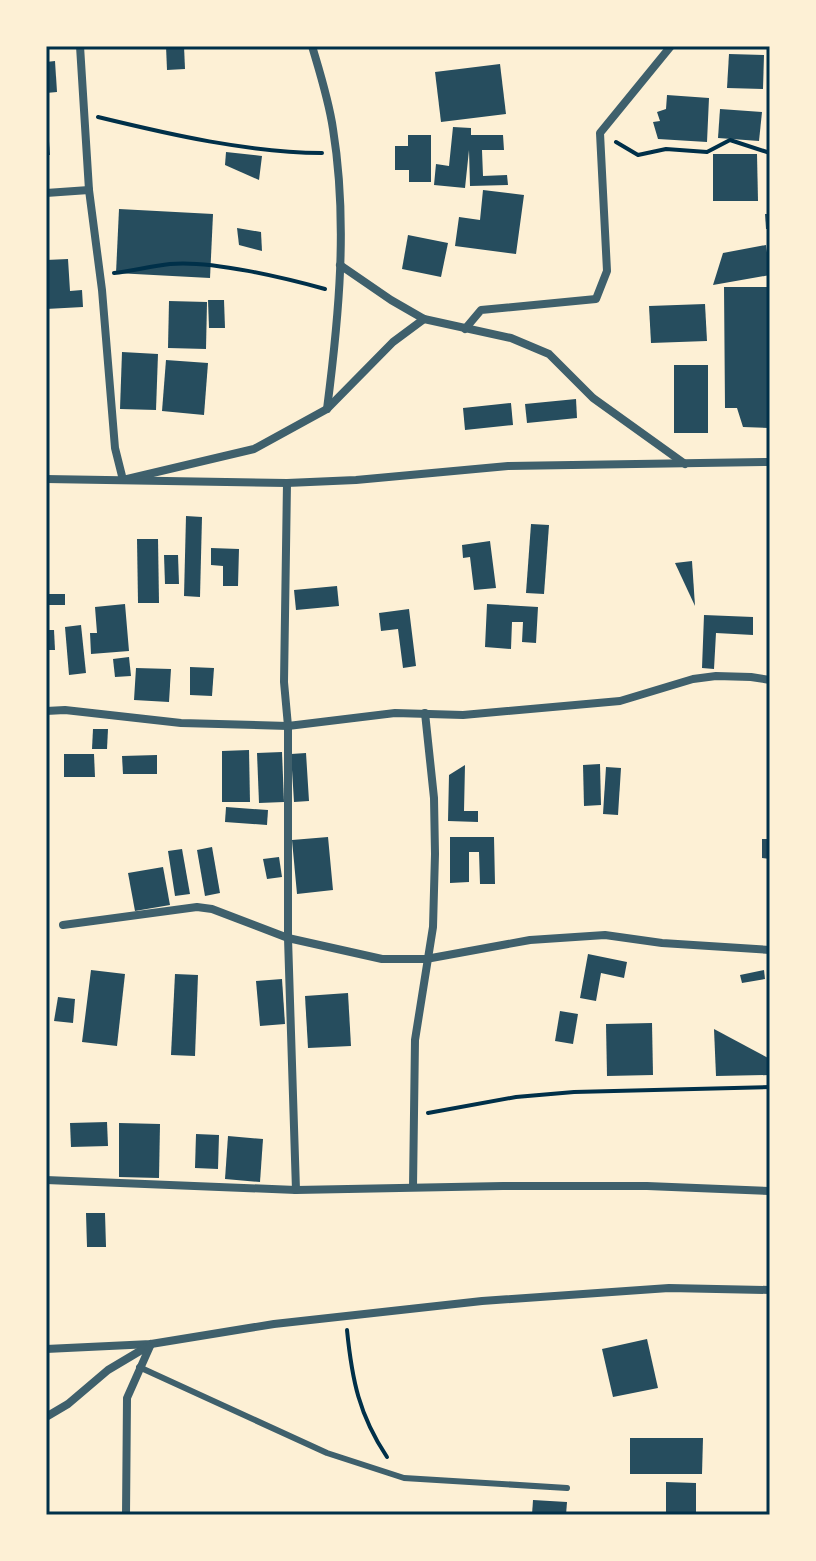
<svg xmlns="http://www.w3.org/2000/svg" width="816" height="1561" font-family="Arial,sans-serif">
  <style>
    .building { fill: #264d5e }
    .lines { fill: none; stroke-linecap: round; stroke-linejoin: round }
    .path { stroke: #003049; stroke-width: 4 }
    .service { stroke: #3f606c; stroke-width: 6 }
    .minor { stroke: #3f606c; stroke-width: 8 }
    .neatline { fill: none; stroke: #003049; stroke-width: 3 }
  </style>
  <rect width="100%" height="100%" fill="#fdf0d5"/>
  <g class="building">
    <polygon points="166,46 184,46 185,69 167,70"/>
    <polygon points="729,54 764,55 763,89 727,88"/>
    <polygon points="55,61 57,92 46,93 46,62"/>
    <polygon points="500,64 506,114 441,122 435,72"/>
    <polygon points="667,95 709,98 707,142 658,139 653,122 660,121 657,112 666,109"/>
    <polygon points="720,109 762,112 759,141 718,138"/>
    <polygon points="453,127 471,128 471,135 503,135 504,150 482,150 483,176 507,175 508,185 470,186 469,150 465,188 434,185 436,164 449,166"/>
    <polygon points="46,128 48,128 50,155 46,155"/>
    <polygon points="408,135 431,135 431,182 409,182 409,170 395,170 395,146 408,146"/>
    <polygon points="226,152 262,156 259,180 225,165"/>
    <polygon points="713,154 757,154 758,201 713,201"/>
    <polygon points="483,190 524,195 516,254 455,246 459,217 480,220"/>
    <polygon points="119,209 213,214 210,278 116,273"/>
    <polygon points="765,214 770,214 770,229 766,229"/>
    <polygon points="237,228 261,232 262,251 239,245"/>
    <polygon points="408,235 448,243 441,277 402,269"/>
    <polygon points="766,245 770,275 713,285 723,253"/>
    <polygon points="68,259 70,291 82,290 83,307 46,309 46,260"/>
    <polygon points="724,287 770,287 769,428 743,427 737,408 725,408"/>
    <polygon points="208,300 224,300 225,328 209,328"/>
    <polygon points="169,301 207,302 206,349 168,348"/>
    <polygon points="705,304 707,341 651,343 649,306"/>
    <polygon points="122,352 158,354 156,410 120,409"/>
    <polygon points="166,360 208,363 204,415 162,411"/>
    <rect x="674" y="365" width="34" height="68"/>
    <polygon points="576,399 577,418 527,423 525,404"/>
    <polygon points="511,403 513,425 465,430 463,408"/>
    <polygon points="186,516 202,517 200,597 184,596"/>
    <polygon points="531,524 549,525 544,594 526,593"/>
    <polygon points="137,539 158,539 159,603 138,603"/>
    <polygon points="490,541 496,588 474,590 470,557 463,558 462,545"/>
    <polygon points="211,548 239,549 238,586 223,586 223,566 211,565"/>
    <polygon points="164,555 178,555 179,584 165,584"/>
    <polygon points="692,561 695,606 675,563"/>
    <polygon points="337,586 339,606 296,610 294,590"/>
    <rect x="46" y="594" width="19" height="11"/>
    <polygon points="125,604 129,651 91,654 90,633 97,633 95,607"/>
    <polygon points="487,604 538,607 536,643 522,642 523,622 512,622 511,649 485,647"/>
    <polygon points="409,609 416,666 403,668 398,629 381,631 379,613"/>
    <polygon points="704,615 753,617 753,635 716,633 714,669 702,668"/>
    <polygon points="81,625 86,673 69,675 65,627"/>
    <polygon points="46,630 54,630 55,650 46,650"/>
    <polygon points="129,657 131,676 115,677 113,659"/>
    <polygon points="190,667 214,668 212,696 190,695"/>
    <polygon points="136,668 171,669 169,702 134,700"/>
    <polygon points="93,729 108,729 107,749 92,749"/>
    <polygon points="249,750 250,802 222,802 222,751"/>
    <polygon points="282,752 284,802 259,803 257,753"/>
    <polygon points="306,753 309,801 294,802 291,754"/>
    <polygon points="64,754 94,754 95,777 64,777"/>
    <polygon points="157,755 157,774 123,774 122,756"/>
    <polygon points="600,764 601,805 584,806 583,765"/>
    <polygon points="465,765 464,811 478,811 478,822 448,821 449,775"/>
    <polygon points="606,767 621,768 618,815 603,814"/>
    <polygon points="226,807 268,810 267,825 225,822"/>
    <polygon points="328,837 333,890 297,894 292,840"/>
    <polygon points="450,837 494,837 495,884 480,884 479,852 469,852 469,882 450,883"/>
    <polygon points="762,839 770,839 770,859 762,858"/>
    <polygon points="212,847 220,893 205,896 197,850"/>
    <polygon points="182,849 190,894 175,896 168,851"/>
    <polygon points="279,857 282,877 267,879 263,859"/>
    <polygon points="163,867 170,905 135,911 128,873"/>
    <polygon points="588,954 627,962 624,978 601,973 596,1001 580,998"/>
    <polygon points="91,970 125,974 117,1046 82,1042"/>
    <polygon points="764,970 765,979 742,983 740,975"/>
    <polygon points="175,974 198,975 195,1056 171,1055"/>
    <polygon points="282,979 285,1024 260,1026 256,981"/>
    <polygon points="348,993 351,1046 308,1048 305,996"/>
    <polygon points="58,997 75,999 73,1023 54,1021"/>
    <polygon points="560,1011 578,1014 573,1044 555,1041"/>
    <polygon points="652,1023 653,1075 607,1076 606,1024"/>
    <polygon points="714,1029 770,1059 770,1075 716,1076"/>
    <polygon points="107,1122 108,1146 71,1147 70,1123"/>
    <polygon points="119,1123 160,1124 159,1178 119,1177"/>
    <polygon points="196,1134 219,1135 218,1169 195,1168"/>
    <polygon points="228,1136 263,1139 260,1182 225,1179"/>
    <polygon points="86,1213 105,1213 106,1247 87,1247"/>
    <polygon points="647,1339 658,1388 613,1397 602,1349"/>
    <polygon points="630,1438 703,1438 702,1474 630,1474"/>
    <polygon points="666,1482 696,1483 696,1515 666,1515"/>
    <polygon points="533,1500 567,1502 566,1515 532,1515"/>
  </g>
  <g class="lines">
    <g class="path">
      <path d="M98,117C172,135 246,152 322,153"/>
      <polyline points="616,142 638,155 666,149 707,152 730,140 770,153"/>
      <path d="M114,273C132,271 151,266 170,264C211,260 285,278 325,289"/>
      <polyline points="428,1113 516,1097 574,1092 770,1087"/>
      <path d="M347,1330C352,1380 359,1415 387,1457"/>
    </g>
    <polyline class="service" points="139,1367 327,1453 404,1478 567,1488"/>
    <g class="minor">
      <polyline points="80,46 89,190 102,290 115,448 123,480 254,449 327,409 393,342 424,319"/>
      <path d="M312,46C320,73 329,101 333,129C348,222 339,316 327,409"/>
      <polyline points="46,193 89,190"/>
      <polyline points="340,265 391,300 424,319 511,338 549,354 593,398 685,464"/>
      <polyline points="465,329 481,310 596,299 607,271 600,133 671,46"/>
      <polyline points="46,479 287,483 356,480 508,466 770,462"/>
      <polyline points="287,483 284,682 288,726 288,938 296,1190"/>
      <polyline points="46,711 65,710 181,723 288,726 395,713 463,715 620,701 693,679 716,676 751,677 770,680"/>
      <polyline points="63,925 197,907 212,909 288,938 382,959 426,959 530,940 605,935 662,943 770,950"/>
      <polyline points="46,1180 296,1190 503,1186 647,1186 770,1191"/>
      <polyline points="413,1187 415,1040 433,927 435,854 434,798 425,713"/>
      <polyline points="46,1349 151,1344 274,1324 482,1301 669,1288 770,1290"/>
      <polyline points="46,1417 68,1404 108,1370 150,1345"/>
      <polyline points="126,1515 127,1398 151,1344"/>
    </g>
  </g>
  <rect width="816" height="1561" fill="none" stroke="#fdf0d5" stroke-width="96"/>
  <rect x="48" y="48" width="720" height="1465" class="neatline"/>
</svg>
